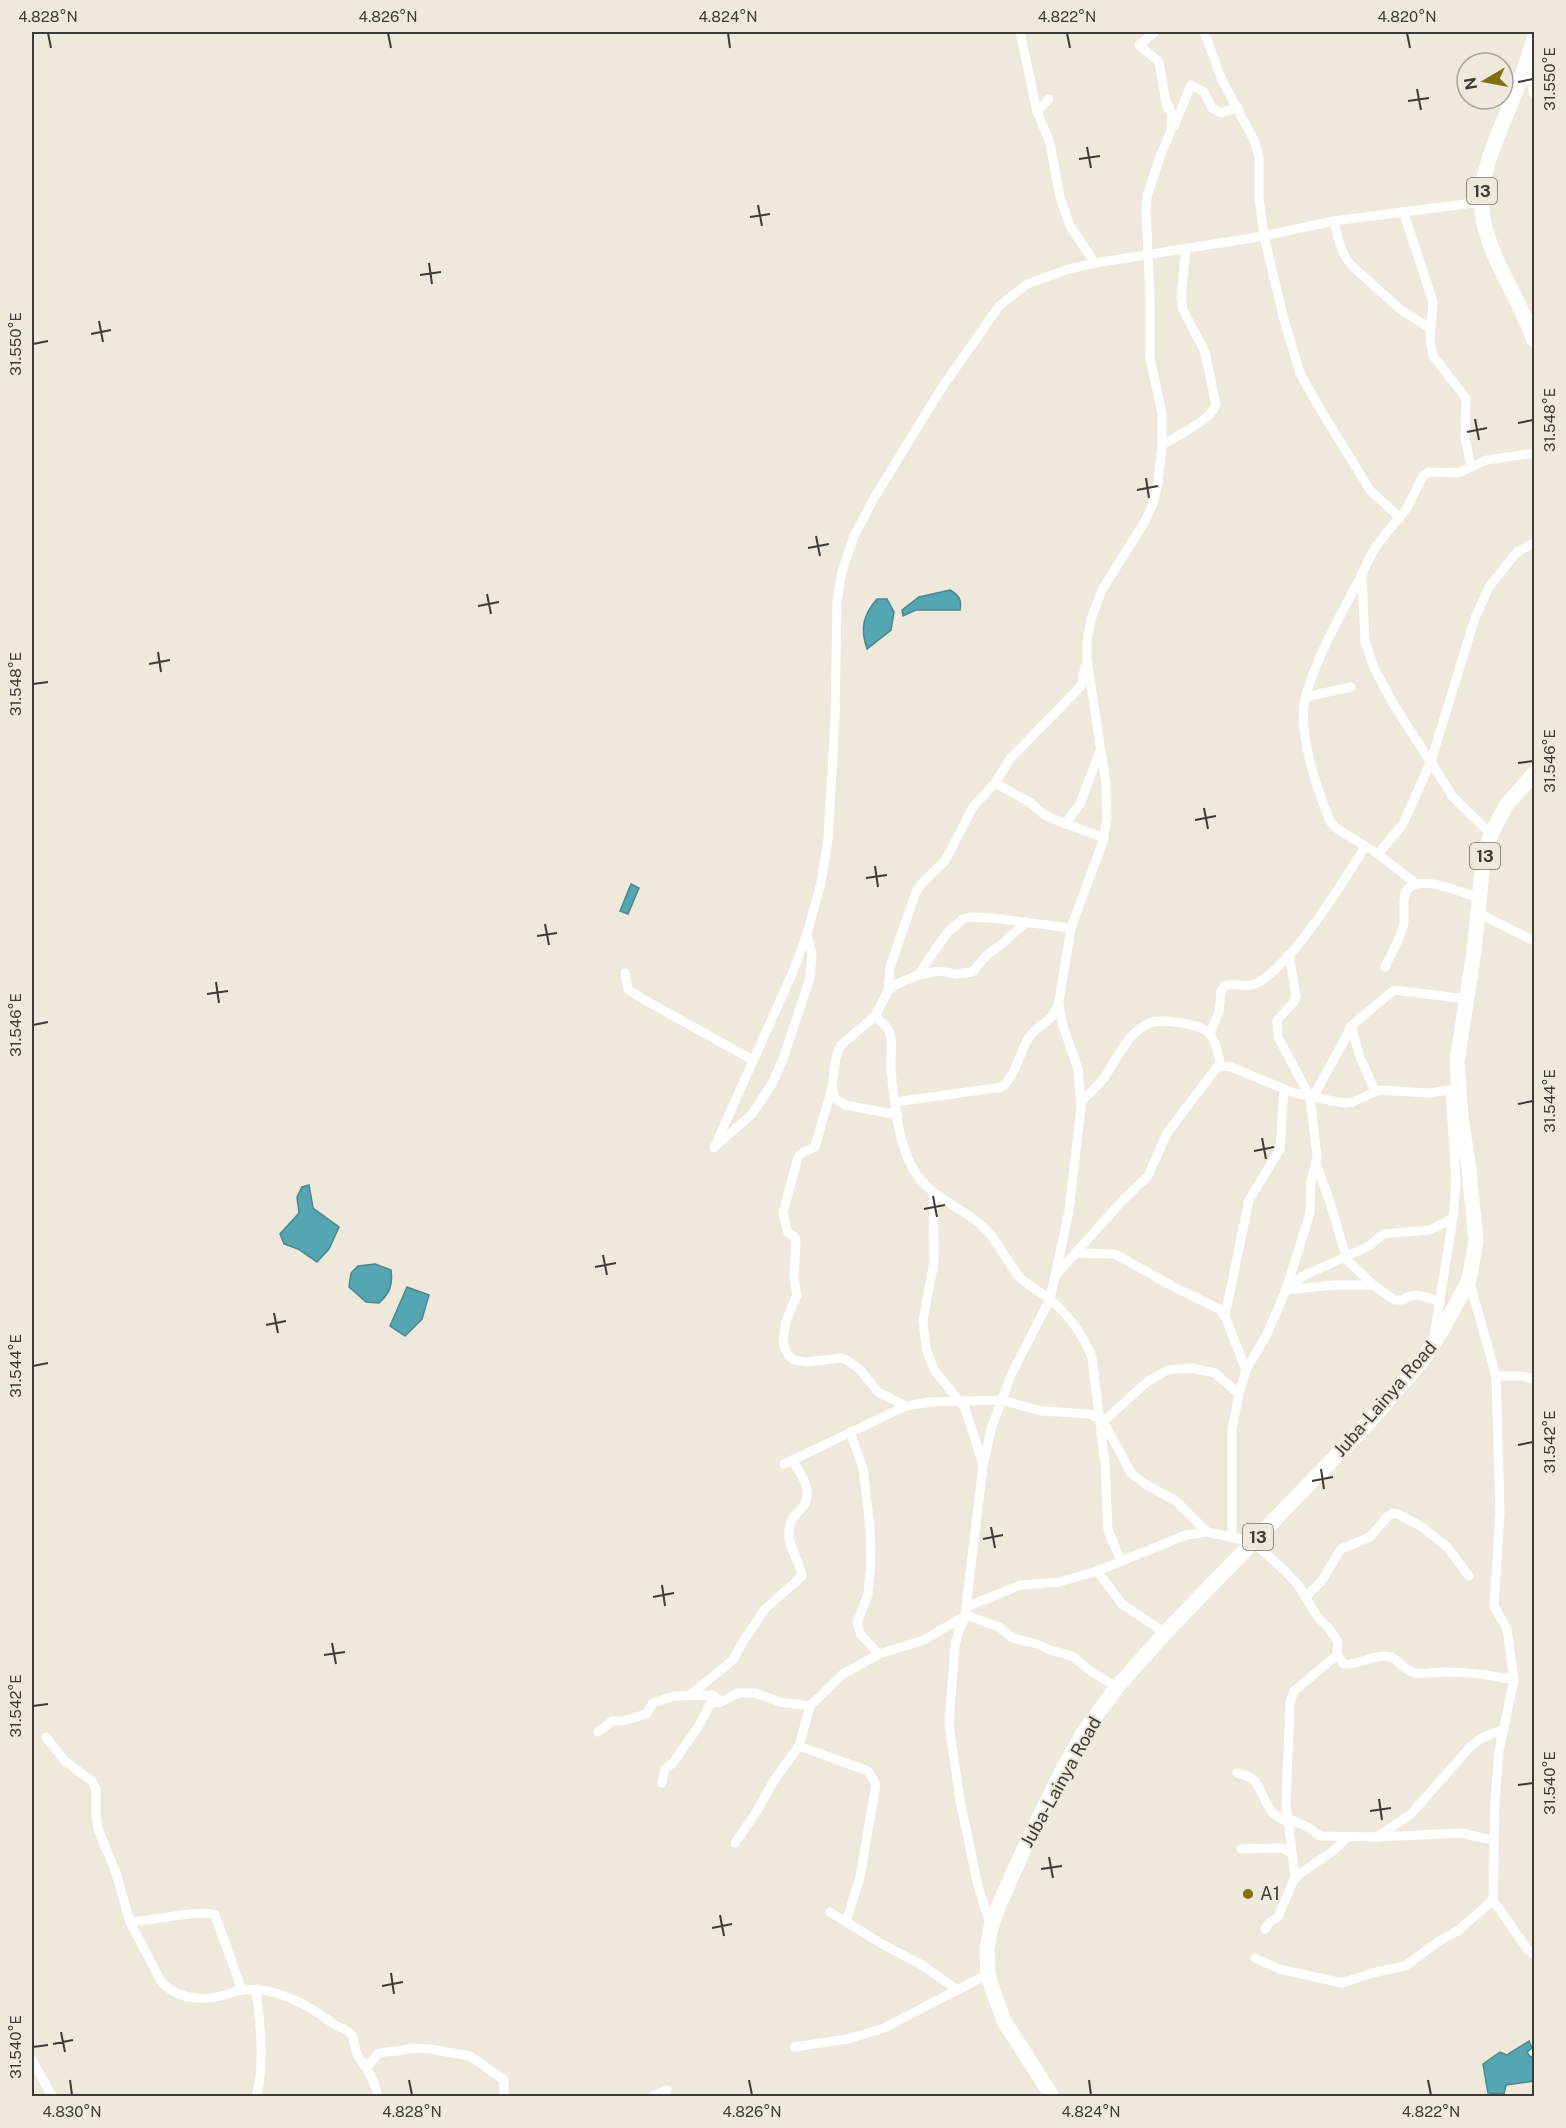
<svg xmlns="http://www.w3.org/2000/svg" width="1566" height="2128" font-family="'Public Sans',sans-serif">
  <style>
    .water { fill: #55a6b3; stroke: #4e868d; stroke-width: 1.5 }
    .lines { fill: none; stroke-linecap: round; stroke-linejoin: round }
    .minor { stroke: #fff; stroke-width: 9 }
    .primary { stroke: #fff; stroke-width: 15 }
    .ticks { fill: none; stroke: #3d3b35; stroke-width: 2 }
    .poi-dot { fill: #81700f; stroke: #eee9db; stroke-width: 2 }
    .labels { text-anchor: middle; stroke-width: 4.5; stroke-linejoin: round; paint-order: stroke }
    .shield { fill: #eee9db; stroke: #726f67; stroke-width: 1.5 }
    .shield-label { font-size: 16px; font-weight: bold; fill: #3d3b35 }
    .street-label { font-size: 18px; fill: #3d3b35; stroke: #eee9db }
    .poi-label { font-size: 18px; fill: #3d3b35; stroke: #eee9db; text-anchor: start }
    .neatline { fill: none; stroke: #3d3b35; stroke-width: 2 }
    .ticks-label { font-size: 15px; text-anchor: middle; fill: #3d3b35 }
  </style>
  <rect width="100%" height="100%" fill="#eee9db"/>
  <g class="water">
    <path d="M950,590C959,595 962,600 960,610H916L903,616L902,610L919,597Z"/>
    <path d="M877,599H887L894,612L891,630L867,649C860,629 863,615 877,599Z"/>
    <polygon points="631,884 639,888 628,914 620,911"/>
    <polygon points="309,1185 313,1208 339,1227 329,1249 317,1262 298,1249 284,1244 280,1234 299,1213 297,1197 302,1187"/>
    <path d="M375,1264L391,1270C393,1285 390,1293 379,1303L366,1302L349,1287L351,1273L358,1266Z"/>
    <polygon points="407,1287 429,1295 422,1319 405,1336 390,1326"/>
    <polygon points="1529,2041 1532,2048 1527,2052 1530,2057 1534,2056 1534,2081 1506,2085 1504,2094 1488,2093 1483,2064 1500,2052 1507,2055"/>
  </g>
  <g class="lines">
    <g class="minor">
      <polyline points="1020,32 1037,112 1050,143 1060,197 1070,226 1095,263"/>
      <polyline points="1155,32 1139,45 1159,62 1167,108"/>
      <polyline points="1204,32 1222,80 1254,140 1259,156 1259,198 1264,236 1283,316 1300,373 1317,404 1370,490 1400,518"/>
      <polyline points="1527,64 1534,94"/>
      <polyline points="1037,112 1049,99"/>
      <polyline points="1174,126 1191,85 1204,92 1212,108 1221,113 1238,107"/>
      <polyline points="1403,211 1433,302 1430,340 1433,356 1466,398 1465,437 1471,467"/>
      <path d="M1334,221C1338,238 1340,251 1351,265L1401,310L1430,328"/>
      <path d="M1162,445C1177,436 1211,420 1216,405L1205,352L1183,310L1181,298L1186,249"/>
      <polyline points="1362,576 1365,642 1374,668 1394,705 1453,797 1491,834"/>
      <polyline points="1305,697 1351,687"/>
      <polyline points="995,783 1031,803 1043,814 1056,820 1104,838"/>
      <polyline points="1065,824 1080,804 1100,751"/>
      <polyline points="1378,854 1403,824 1431,761 1475,618 1489,587 1517,552 1534,543"/>
      <path d="M1415,883L1378,854L1336,828L1330,821C1317,790 1296,728 1306,695C1320,646 1349,603 1370,557L1377,545L1407,508L1423,476L1428,472L1458,473L1487,460L1534,453"/>
      <polyline points="1478,913 1534,941"/>
      <path d="M1385,967C1391,954 1399,941 1403,928C1406,917 1402,905 1405,894C1413,870 1462,893 1479,898"/>
      <polyline points="625,973 628,989 641,998 753,1060"/>
      <polyline points="918,975 947,933 963,919 971,917 992,918 1071,928"/>
      <polyline points="888,991 890,967 916,892 921,884 945,861 973,807 995,783 1010,759 1081,686 1085,667"/>
      <path d="M875,1016C881,1021 887,1026 890,1033C893,1045 890,1058 891,1070C894,1101 898,1146 915,1172C930,1196 958,1206 979,1223C996,1237 1004,1257 1017,1274C1025,1285 1040,1291 1050,1299C1068,1315 1084,1335 1092,1358L1105,1464L1108,1530L1121,1561"/>
      <polyline points="1351,1026 1360,1057 1375,1091"/>
      <path d="M1210,1033L1219,1012L1221,991L1224,986C1234,981 1244,989 1255,984C1291,967 1343,882 1365,847"/>
      <polyline points="832,1088 815,1147 802,1153 798,1157 783,1213 788,1233 795,1237 796,1241 794,1278 797,1295 786,1321 783,1340 785,1349 789,1356 794,1360 806,1362 840,1358 847,1360 860,1370 878,1392 906,1406 930,1402 1001,1400 1041,1411 1090,1414 1099,1419 1107,1428 1131,1473 1145,1484 1176,1501 1207,1532"/>
      <polyline points="1313,1097 1346,1037 1351,1026 1394,990 1466,999"/>
      <path d="M896,1102L1002,1087C1017,1075 1019,1051 1030,1036C1041,1022 1052,1023 1058,1004"/>
      <path d="M1080,1102C1089,1094 1099,1086 1106,1075C1116,1059 1130,1030 1150,1023C1159,1019 1172,1022 1182,1023C1214,1028 1213,1036 1221,1065"/>
      <polyline points="898,1115 845,1105 835,1098 832,1088 836,1057 841,1045 875,1016 888,991 897,984 918,975 939,971 956,974 972,972 988,954 1002,944 1026,922"/>
      <polyline points="718,1144 752,1114 773,1082 783,1059 810,978 812,954 807,935"/>
      <polyline points="714,1148 792,974 807,934 821,883 828,839 835,719 837,602 842,571 854,536 873,500 939,392 999,306 1027,284 1069,269 1095,263 1264,236 1334,221 1481,202"/>
      <path d="M1316,1164L1328,1196L1347,1260L1373,1285L1395,1300H1403C1413,1290 1428,1298 1440,1302"/>
      <polyline points="933,1192 934,1262 923,1320 926,1348 934,1370 965,1408 983,1464"/>
      <polyline points="1075,1253 1115,1254 1174,1287 1219,1309 1225,1316 1246,1370"/>
      <polyline points="1056,1275 1121,1202 1148,1176 1167,1133 1218,1066 1231,1067 1294,1093 1343,1103 1353,1102 1379,1090 1427,1093 1458,1089"/>
      <polyline points="1469,1280 1496,1376 1500,1513 1494,1606 1507,1629 1514,1680 1499,1750 1495,1800 1493,1900 1528,1950 1534,1954"/>
      <polyline points="1286,1290 1303,1276 1369,1246 1383,1234 1430,1230 1453,1218"/>
      <polyline points="1286,1290 1334,1285 1373,1285"/>
      <polyline points="1225,1316 1249,1200 1280,1149 1284,1089"/>
      <polyline points="1434,1336 1453,1218 1456,1183 1450,1090"/>
      <polyline points="1496,1376 1522,1376 1534,1379"/>
      <polyline points="1103,1422 1148,1381 1168,1370 1191,1368 1215,1373 1239,1394"/>
      <polyline points="850,1432 863,1468 870,1527 871,1562 868,1594 857,1623 861,1635 879,1654"/>
      <polyline points="784,1464 906,1406"/>
      <polyline points="1232,1537 1232,1429 1239,1394 1246,1370 1267,1334 1286,1290 1310,1213 1311,1181 1317,1157 1310,1097 1278,1037 1277,1020 1294,1002 1296,996 1289,954"/>
      <polyline points="1097,1571 1122,1604 1165,1633"/>
      <polyline points="1305,1597 1321,1582 1341,1549 1370,1537 1388,1516 1393,1513 1398,1514 1422,1527 1447,1547 1469,1576"/>
      <polyline points="966,1607 983,1466 991,1429 1012,1373 1050,1299 1069,1211 1081,1107 1078,1069 1062,1023 1059,1001 1071,928 1102,844 1107,819 1106,784 1087,659 1087,642 1091,619 1102,590 1145,521 1153,504 1158,483 1162,445 1162,413 1150,358 1150,300 1146,208 1147,196 1161,154 1171,131 1172,115 1168,104"/>
      <polyline points="966,1615 999,1627 1013,1638 1037,1644 1050,1650 1072,1656 1092,1672 1117,1687"/>
      <path d="M690,1695L733,1660L744,1640L765,1609L802,1576C800,1561 788,1548 789,1532C789,1520 795,1515 802,1508C815,1492 801,1474 792,1460"/>
      <polyline points="598,1732 612,1721 623,1721 646,1714 653,1703 674,1696 713,1695 721,1702"/>
      <path d="M46,1737L65,1761L92,1781L96,1789V1815L98,1829L116,1873L130,1922L162,1983C180,2000 202,2001 225,1995C231,1993 237,1990 243,1990C277,1986 310,2006 335,2025C340,2028 347,2029 351,2034C356,2041 354,2049 358,2056C368,2071 374,2078 378,2096"/>
      <polyline points="799,1746 868,1771 876,1784 860,1877 846,1922"/>
      <path d="M1237,1773C1262,1778 1258,1791 1270,1809C1274,1816 1282,1819 1289,1823"/>
      <polyline points="662,1783 665,1769 673,1763 698,1727 711,1703 721,1702 738,1693 755,1693 780,1702 810,1706 843,1674 879,1654 924,1640 966,1615"/>
      <polyline points="1289,1819 1308,1827 1320,1836 1377,1837 1411,1814 1470,1747 1480,1739 1504,1729"/>
      <polyline points="1377,1837 1461,1833 1492,1840"/>
      <polyline points="735,1843 755,1814 773,1782 799,1746 810,1706"/>
      <polyline points="1241,1849 1282,1848 1290,1852"/>
      <path d="M1294,1880C1309,1863 1333,1856 1347,1837"/>
      <polyline points="830,1912 882,1944 920,1964 958,1990"/>
      <path d="M130,1922C150,1921 200,1909 215,1915L242,1990"/>
      <path d="M991,1927L978,1886L960,1800L949,1724L955,1645L959,1630L966,1615V1607L1021,1585L1059,1582L1097,1571L1186,1535L1207,1532L1253,1542L1286,1572L1298,1585L1317,1616L1330,1630L1338,1642L1337,1655L1344,1664C1359,1665 1371,1656 1385,1656C1399,1656 1403,1672 1416,1673C1426,1675 1435,1672 1444,1672C1468,1672 1492,1675 1514,1680"/>
      <polyline points="1265,1929 1270,1922 1278,1917 1295,1877 1286,1804 1290,1702 1294,1691 1337,1655"/>
      <polyline points="1255,1958 1279,1969 1342,1983 1372,1973 1405,1966 1439,1941 1459,1930 1493,1900"/>
      <path d="M256,1990C260,2019 265,2069 256,2096"/>
      <polyline points="794,2047 848,2039 884,2028 988,1974"/>
      <polyline points="32,2060 52,2096"/>
      <polyline points="367,2067 378,2054 384,2052 398,2051 412,2048 430,2049 470,2056 504,2080 504,2096"/>
      <polyline points="653,2096 667,2090"/>
    </g>
    <g class="primary">
      <path d="M1534,39C1527,63 1518,86 1509,108C1492,149 1473,187 1486,231C1497,270 1521,303 1534,340"/>
      <polyline points="1052,2096 1004,2021 992,1988 988,1974 987,1949 991,1927 999,1905 1023,1851 1061,1773 1083,1733 1117,1687 1165,1633 1369,1422 1422,1361 1442,1330 1469,1280 1476,1241 1469,1170 1461,1117 1457,1061 1474,952 1483,861 1491,834 1507,804 1534,774"/>
    </g>
  </g>
  <path class="ticks" d="M48,33L51,48M388,33L391,48M728,33L730,48M1067,33L1070,48M1407,33L1410,48M1518,82L1533,79M1417,89L1421,110M1408,101L1429,98M1087,147L1091,168M1079,159L1100,156M758,205L762,226M750,217L770,214M429,263L432,284M420,275L441,272M99,321L103,342M91,334L111,330M33,344L48,341M1475,419L1479,440M1518,423L1533,420M1467,432L1487,428M1146,478L1149,498M1137,490L1158,486M816,536L820,556M808,548L829,544M487,594L491,614M478,606L499,602M158,652L161,672M149,664L170,660M33,684L48,682M1518,763L1533,761M1204,808L1208,829M1195,820L1216,816M875,866L878,887M866,878L887,875M545,924L549,945M537,936L557,933M216,982L219,1003M207,994L228,991M33,1025L48,1022M1518,1104L1533,1101M1262,1138L1266,1159M1254,1151L1274,1147M933,1196L937,1217M924,1209L945,1205M603,1255L607,1275M595,1267L616,1263M274,1313L278,1333M266,1325L286,1321M33,1366L48,1363M1518,1445L1533,1442M1321,1469L1324,1489M1312,1481L1333,1477M991,1527L995,1548M983,1539L1003,1535M662,1585L665,1606M653,1597L674,1593M332,1643L336,1664M324,1655L345,1652M33,1706L48,1704M1518,1785L1533,1783M1379,1799L1382,1820M1370,1811L1391,1808M1049,1857L1053,1878M1041,1869L1062,1866M720,1915L724,1936M712,1928L732,1924M391,1973L394,1994M382,1986L403,1982M61,2032L65,2052M53,2044L73,2040M33,2047L48,2045M70,2080L72,2095M409,2080L412,2095M749,2080L752,2095M1089,2080L1091,2095M1428,2080L1431,2095"/>
  <circle class="poi-dot" cx="1248" cy="1894" r="6"/>
  <g class="labels">
    <g class="shield">
      <rect x="1467" y="178" width="30" height="26" rx="4.5"/>
      <rect x="1470" y="843" width="30" height="26" rx="4.5"/>
      <rect x="1243" y="1524" width="30" height="26" rx="4.5"/>
    </g>
    <g class="shield-label">
      <text x="1482" y="197">13</text>
      <text x="1485" y="862">13</text>
      <text x="1258" y="1543">13</text>
    </g>
    <g class="street-label">
      <text transform="translate(1385 1399) rotate(-49)" y="6">Juba-Lainya Road</text>
      <text transform="translate(1061 1782) rotate(-61)" y="6">Juba-Lainya Road</text>
    </g>
    <g class="poi-label">
      <text x="1260" y="1900">A1</text>
    </g>
  </g>
  <rect width="1566" height="2128" fill="none" stroke="#eee9db" stroke-width="66"/>
  <g transform="translate(1485 81) rotate(260)"><circle r="28" fill="#eee9db" stroke="#a7a399" stroke-width="1.5"/>
  <path d="M0-4.5L10 22L0 15L-10 22Z" fill="#81700f"/>
  <text y="-9" font-size="16" font-weight="bold" text-anchor="middle" fill="#3d3b35">N</text>
  </g>
  <rect x="33" y="33" width="1500" height="2062" class="neatline"/>
  <g class="ticks-label">
    <text x="48" y="22">4.828°N</text>
    <text x="388" y="22">4.826°N</text>
    <text x="728" y="22">4.824°N</text>
    <text x="1067" y="22">4.822°N</text>
    <text x="1407" y="22">4.820°N</text>
    <text transform="translate(1550 79) rotate(-90)" y="5">31.550°E</text>
    <text transform="translate(16 344) rotate(-90)" y="5">31.550°E</text>
    <text transform="translate(1550 420) rotate(-90)" y="5">31.548°E</text>
    <text transform="translate(16 684) rotate(-90)" y="5">31.548°E</text>
    <text transform="translate(1550 761) rotate(-90)" y="5">31.546°E</text>
    <text transform="translate(16 1025) rotate(-90)" y="5">31.546°E</text>
    <text transform="translate(1550 1101) rotate(-90)" y="5">31.544°E</text>
    <text transform="translate(16 1366) rotate(-90)" y="5">31.544°E</text>
    <text transform="translate(1550 1442) rotate(-90)" y="5">31.542°E</text>
    <text transform="translate(16 1706) rotate(-90)" y="5">31.542°E</text>
    <text transform="translate(1550 1783) rotate(-90)" y="5">31.540°E</text>
    <text transform="translate(16 2047) rotate(-90)" y="5">31.540°E</text>
    <text x="72" y="2117">4.830°N</text>
    <text x="412" y="2117">4.828°N</text>
    <text x="752" y="2117">4.826°N</text>
    <text x="1091" y="2117">4.824°N</text>
    <text x="1431" y="2117">4.822°N</text>
  </g>
</svg>
